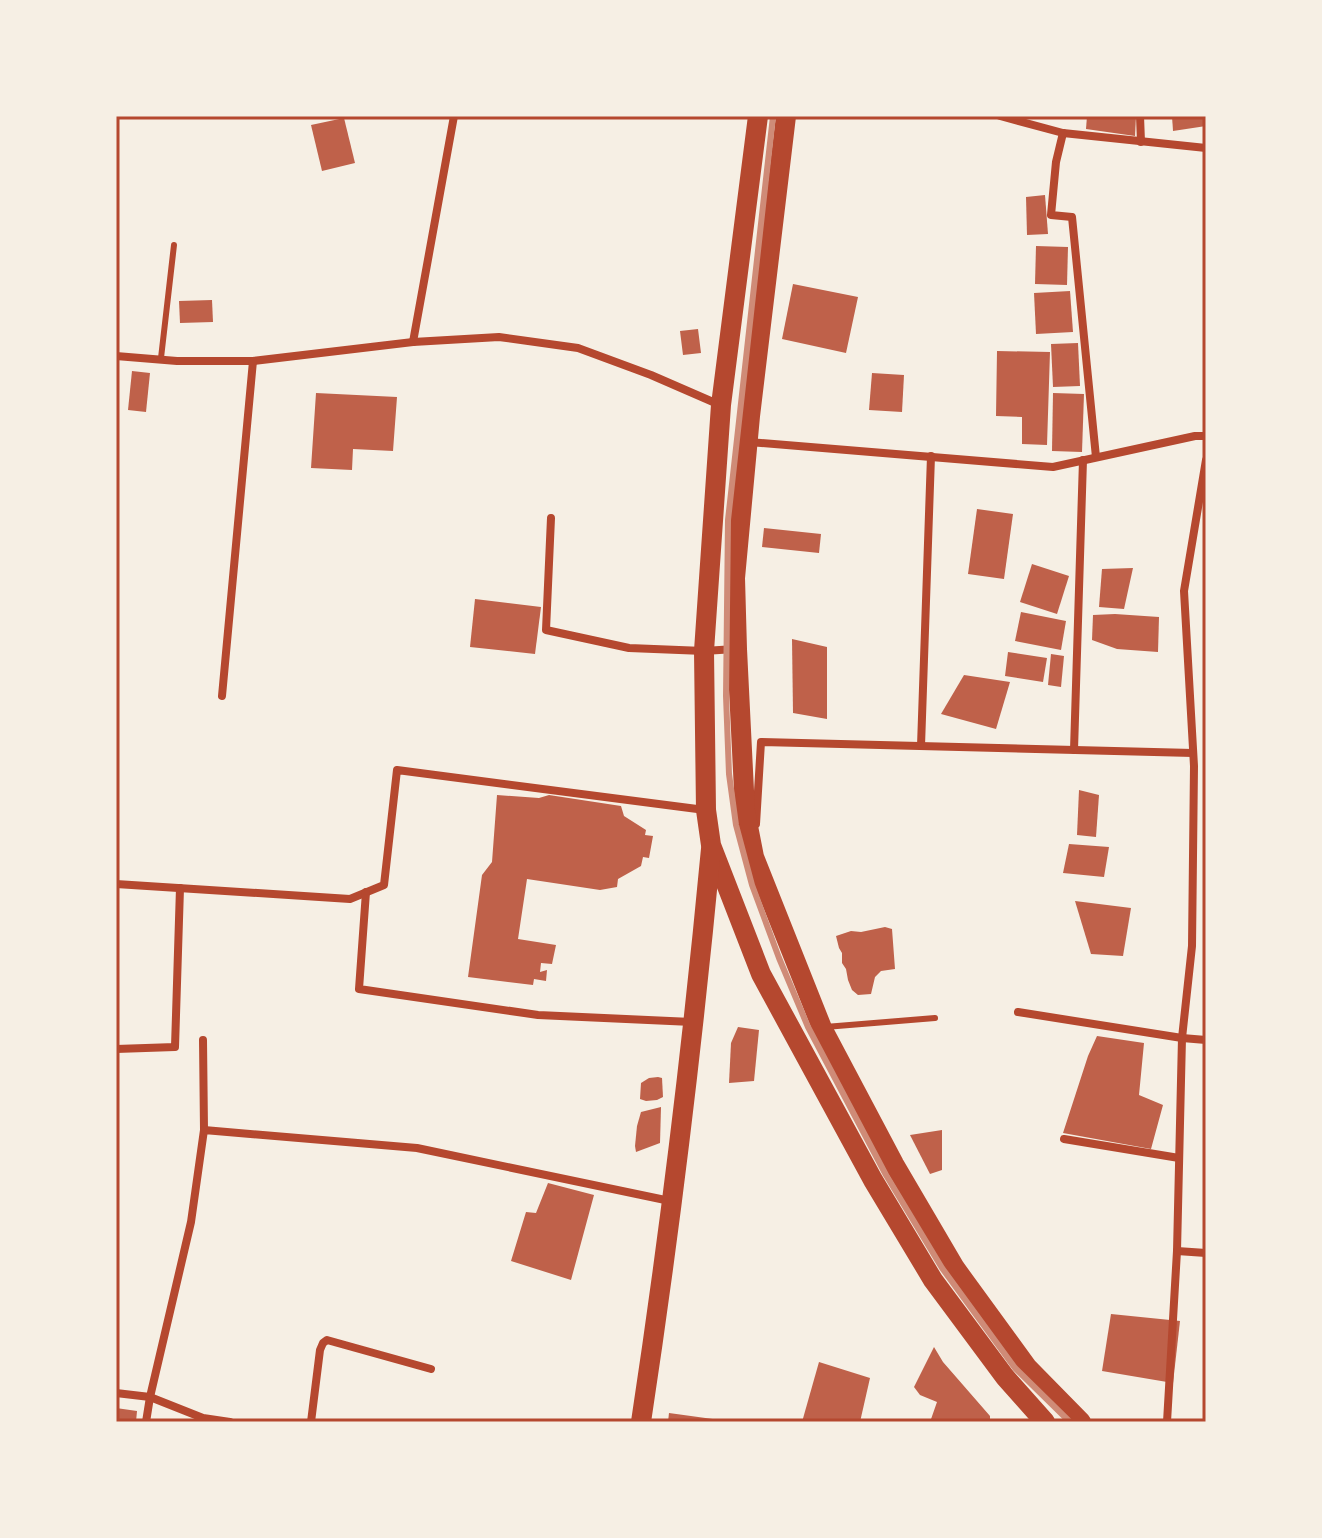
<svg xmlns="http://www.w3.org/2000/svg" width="1322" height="1538" font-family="Barlow,sans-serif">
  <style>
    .building { fill: #bf614a }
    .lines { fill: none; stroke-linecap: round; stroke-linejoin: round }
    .service { stroke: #b5482f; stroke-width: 6 }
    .minor { stroke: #b5482f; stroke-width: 8 }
    .primary { stroke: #b5482f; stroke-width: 20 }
    .rail { stroke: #cf8b77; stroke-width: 6 }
    .neatline { fill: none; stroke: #b5482f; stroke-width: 3 }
  </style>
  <rect width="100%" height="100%" fill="#f6efe4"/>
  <g class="building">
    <polygon points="1087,116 1136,116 1135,136 1086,129"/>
    <polygon points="1172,116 1206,116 1206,126 1173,131"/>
    <polygon points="344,118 355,163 322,171 311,125"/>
    <polygon points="1045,195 1048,234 1027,235 1026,197"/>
    <polygon points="1036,246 1068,247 1067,285 1035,284"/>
    <polygon points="793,284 858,297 846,353 782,339"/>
    <polygon points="1070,291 1073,332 1036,334 1034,293"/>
    <polygon points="212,300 213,322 180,323 179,301"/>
    <polygon points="698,329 701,353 683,355 680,331"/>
    <polygon points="1078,343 1080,386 1053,387 1051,344"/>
    <polygon points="997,351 1050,352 1047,445 1022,444 1022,417 996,416"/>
    <polygon points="132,371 150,373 146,412 128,410"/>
    <polygon points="872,373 904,375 902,412 869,410"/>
    <polygon points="316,393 397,397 393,451 353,449 352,470 311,468"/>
    <polygon points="1053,393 1084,394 1082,452 1052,451"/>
    <polygon points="977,509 1013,514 1004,579 968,574"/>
    <polygon points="764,528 821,534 819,553 762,547"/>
    <polygon points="1032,564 1069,576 1057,614 1020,602"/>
    <polygon points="1133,568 1124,609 1099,607 1102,569"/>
    <polygon points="475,599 541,607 535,654 470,647"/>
    <polygon points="1021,612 1066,621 1061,650 1015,641"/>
    <polygon points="1115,614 1159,617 1158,652 1117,649 1092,640 1093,615"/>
    <polygon points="792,639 827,647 827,719 793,713"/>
    <polygon points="1008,652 1047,658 1043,682 1005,676"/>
    <polygon points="1051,654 1064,656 1061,687 1048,685"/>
    <polygon points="964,675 1010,682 996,729 941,714"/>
    <polygon points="1079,790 1099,795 1096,837 1077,835"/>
    <polygon points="497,795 539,798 549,795 621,806 624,816 646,830 645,835 653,836 649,858 643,857 641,866 618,879 617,887 600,890 527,879 518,939 556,945 552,964 541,963 540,972 547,970 546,981 534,979 533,985 468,977 482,875 492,862"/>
    <polygon points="1069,844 1109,847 1104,877 1063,873"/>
    <polygon points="1075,901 1131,908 1123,956 1091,954"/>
    <polygon points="885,927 892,929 895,969 881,971 875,977 871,994 858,995 852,990 848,980 846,969 842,963 842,953 839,948 836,936 851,931 861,932"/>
    <polygon points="738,1027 759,1030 754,1081 729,1083 731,1043"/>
    <polygon points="1097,1036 1144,1043 1139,1095 1163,1105 1151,1149 1063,1133 1088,1056"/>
    <polygon points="658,1077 662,1078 663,1097 657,1100 646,1101 640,1099 641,1083 649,1078"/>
    <polygon points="661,1107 660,1143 636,1152 635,1146 637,1126 641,1112"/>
    <polygon points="942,1130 942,1170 930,1174 910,1135"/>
    <polygon points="548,1183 594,1195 571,1280 511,1261 526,1212 536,1213"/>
    <polygon points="1111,1314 1180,1321 1173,1383 1102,1371"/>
    <polygon points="934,1347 943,1362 990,1416 990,1422 930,1422 937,1402 920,1395 914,1387"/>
    <polygon points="819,1362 870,1378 860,1422 802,1422"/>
    <polygon points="116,1408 137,1411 136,1422 116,1422"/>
    <polygon points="669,1413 720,1420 720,1422 668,1422"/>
  </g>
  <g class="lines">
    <g class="service">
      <polyline points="161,358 174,245"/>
      <polyline points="825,1027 935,1018"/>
    </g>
    <g class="minor">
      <polyline points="1000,116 1063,133 1206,148"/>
      <polyline points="1140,116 1141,142"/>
      <polyline points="1063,133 1056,162 1051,215 1072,217 1096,457"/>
      <polyline points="413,342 454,116"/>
      <polyline points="116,356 177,361 253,361 413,342 499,337 578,348 651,375 720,405"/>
      <polyline points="749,442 1053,467 1195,436 1206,436"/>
      <polyline points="551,518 546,630 629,648 704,651 735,649"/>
      <polyline points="222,696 253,361"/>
      <polyline points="921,746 931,456"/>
      <polyline points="1074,750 1083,460"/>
      <polyline points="756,824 761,742 1193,753"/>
      <polyline points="116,884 350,899 384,885 397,770 705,810"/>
      <polyline points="366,892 359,989 538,1015 692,1022"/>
      <polyline points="1018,1012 1182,1038 1206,1040"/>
      <polyline points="203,1040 204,1130"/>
      <polyline points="116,1049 175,1047 180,888"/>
      <polyline points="1064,1139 1179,1158"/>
      <polyline points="1177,1251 1206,1253"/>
      <polyline points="116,1393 150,1397 203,1418 230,1422"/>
      <polyline points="146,1422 150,1397 191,1222 204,1130 417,1148 670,1201"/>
      <polyline points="311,1422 320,1350 323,1343 327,1340 431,1369"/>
      <polyline points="1167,1422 1177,1251 1182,1038 1192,946 1194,766 1184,591 1206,460"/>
    </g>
    <g class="primary">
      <polyline points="758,116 721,405 704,651 706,810 711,845 761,974 873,1180 933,1280 1005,1377 1045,1422"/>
      <polyline points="786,116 750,416 735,578 737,649 745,811 754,857 822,1028 894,1164 955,1268 1027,1367 1081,1422"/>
      <path d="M641,1422C670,1231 693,1040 711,849"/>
    </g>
    <polyline class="rail" points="773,116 728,520 726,696 729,774 736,825 752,885 779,958 808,1027 886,1175 942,1268 1015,1368 1070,1422"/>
  </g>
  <rect width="1322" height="1538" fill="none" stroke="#f6efe4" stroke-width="236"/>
  <rect x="118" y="118" width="1086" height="1302" class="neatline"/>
</svg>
